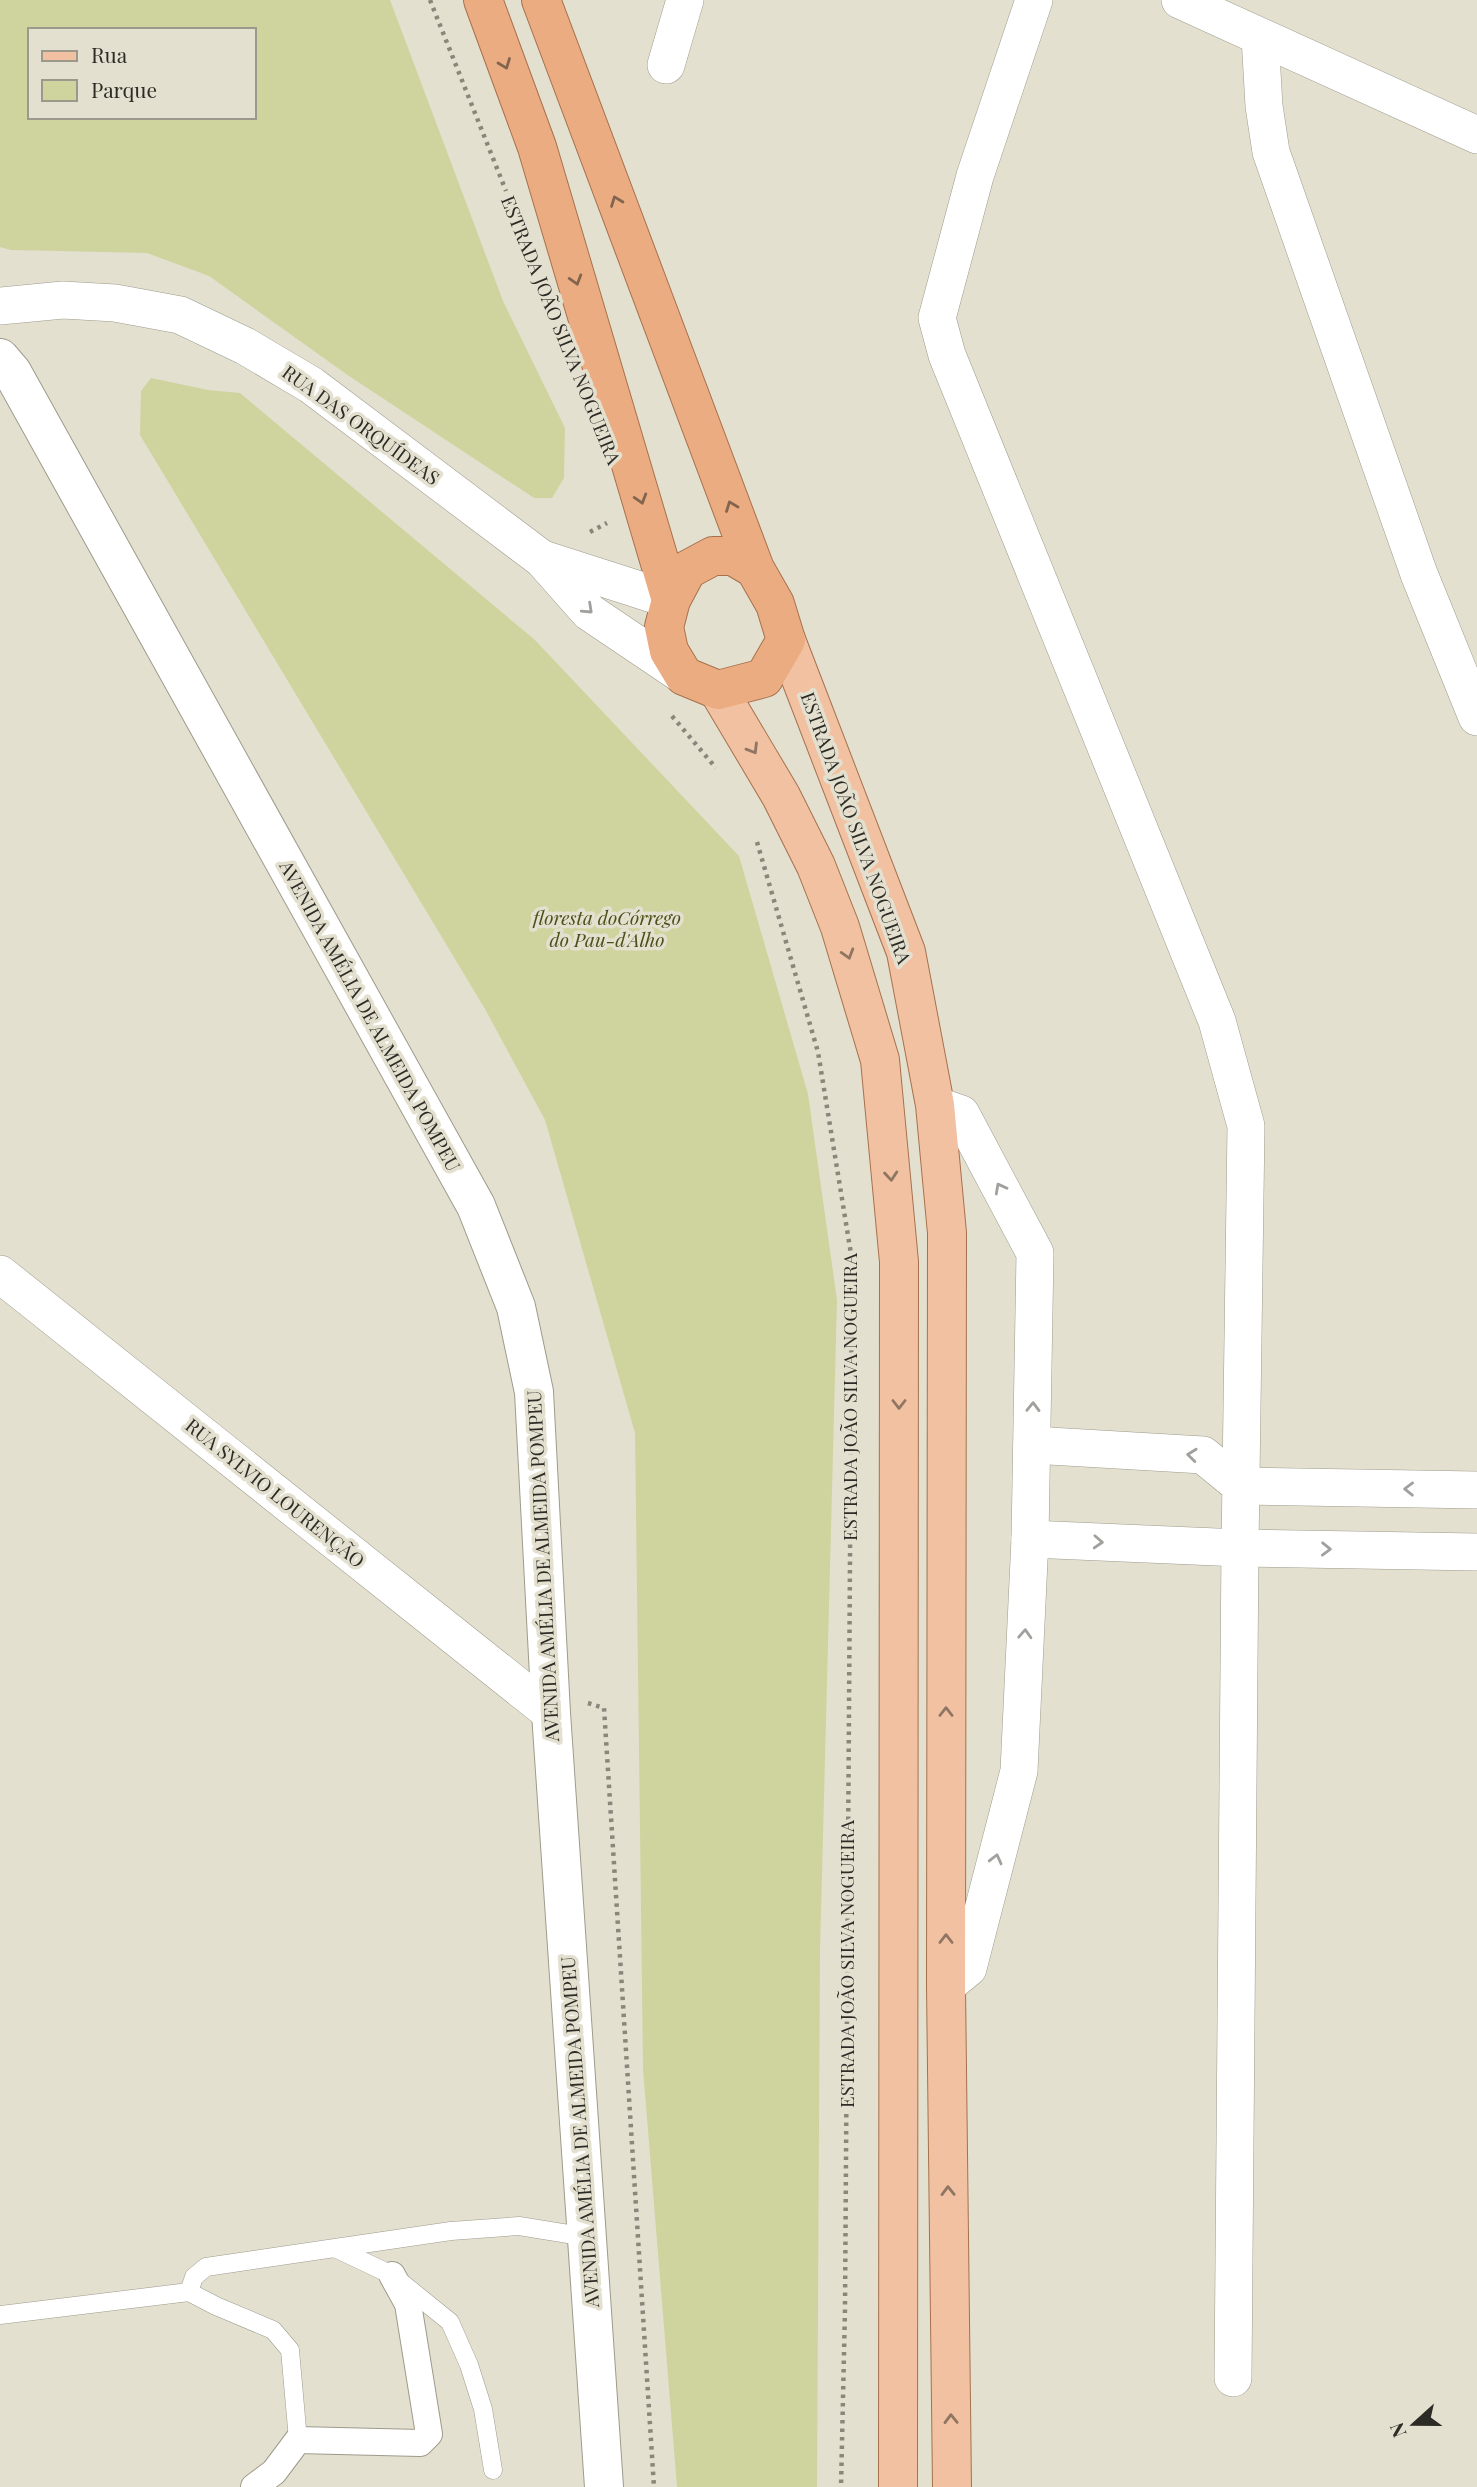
<svg xmlns="http://www.w3.org/2000/svg" width="1477" height="2487" font-family="'Playfair Display',serif">
  <style>
    .green { fill: #cfd49e; fill-rule: evenodd }
    .lines { fill: none; stroke-linecap: round; stroke-linejoin: round }
    .service-casing { stroke: #9e9b8c; stroke-width: 19 }
    .pedestrian-casing { stroke: #9e9b8c; stroke-width: 28 }
    .minor-casing { stroke: #9e9b8c; stroke-width: 38 }
    .tertiary-casing { stroke: #9e9b8c; stroke-width: 40 }
    .primary-casing { stroke: #a6714d; stroke-width: 40 }
    .trunk-casing { stroke: #a6714d; stroke-width: 40 }
    .path { stroke: #89867b; stroke-width: 4.5; stroke-dasharray: 3.5 5; stroke-linecap: butt }
    .service { stroke: #fff; stroke-width: 18 }
    .pedestrian { stroke: #fff; stroke-width: 26 }
    .minor { stroke: #fff; stroke-width: 37 }
    .tertiary { stroke: #fff; stroke-width: 38 }
    .primary { stroke: #f1c1a1; stroke-width: 38 }
    .trunk { stroke: #ecac82; stroke-width: 38 }
    .oneway { stroke: #83654f }
    .oneway2 { stroke: #a0a09d }
    .oneway3 { stroke: #8f7663 }
    .labels { text-anchor: middle; stroke-width: 7; stroke-linejoin: round; paint-order: stroke }
    .street-label { font-size: 19px; fill: #2d2b25; stroke: #e4e0d0 }
    .park-label { font-size: 19px; font-style: italic; fill: #4d4f18; stroke: #e4e0d0 }
  </style>
  <rect width="100%" height="100%" fill="#e4e0d0"/>
  <g class="green">
    <path d="M0,0H390L503,301L565,428L564,478L552,498H534L349,376L209,276L147,253L11,250L0,247ZM30,30H254V117H30Z"/>
    <polygon points="151,378 208,390 240,393 535,640 739,856 808,1094 837,1300 820,1951 817,2487 677,2487 643,2069 635,1433 545,1120 485,1009 140,435 141,391"/>
  </g>
  <g class="lines">
    <defs>
      <g id="service">
        <polyline points="337,2249 392,2275 450,2322 469,2365 483,2409 493,2470"/>
        <polyline points="189,2292 194,2277 206,2267 451,2231 519,2226 587,2237"/>
        <polyline points="0,2315 189,2292 216,2306 273,2330 290,2350 298,2440"/>
      </g>
      <polyline id="pedestrian" points="254,2487 274,2472 298,2440 420,2443 429,2434 408,2304 392,2275"/>
      <g id="minor">
        <polyline points="1034,0 975,176 937,318 947,355 1217,1021 1246,1126 1240,1548 1233,2378"/>
        <polyline points="1180,0 1477,135"/>
        <polyline points="1260,37 1264,106 1271,152 1419,574 1477,717"/>
        <polyline points="666,65 685,0"/>
        <polyline points="0,306 63,300 115,303 180,315 245,346 311,385 542,559 589,612 684,676"/>
        <polyline points="543,559 671,600"/>
        <polyline points="935,1105 961,1114 1035,1253 1030,1539 1019,1771 968,1968 946,1986"/>
        <polyline points="0,1274 551,1713"/>
        <polyline points="1032,1445 1203,1455 1241,1486 1477,1490"/>
        <polyline points="1030,1539 1240,1548 1477,1552"/>
      </g>
      <polyline id="tertiary" points="0,358 12,372 476,1206 516,1307 534,1392 551,1713 604,2487"/>
      <g id="primary">
        <polyline points="786,640 906,952 935,1105 947,1233 946,1986 952,2487"/>
        <polyline points="718,690 781,796 816,866 840,927 880,1060 899,1262 898,2487"/>
      </g>
      <g id="trunk">
        <polyline points="483,0 537,147 671,600"/>
        <polyline points="541,0 755,569 775,604 786,640 764,678 718,690 684,676 669,651 664,627 671,600 687,570 713,556 733,556 755,569"/>
      </g>
    </defs>
    <use href="#service" class="service-casing"/>
    <use href="#pedestrian" class="pedestrian-casing"/>
    <use href="#minor" class="minor-casing"/>
    <use href="#tertiary" class="tertiary-casing"/>
    <use href="#primary" class="primary-casing"/>
    <use href="#trunk" class="trunk-casing"/>
    <g class="path">
      <polyline points="430,0 506,191"/>
      <polyline points="590,532 607,523"/>
      <polyline points="672,716 716,768"/>
      <polyline points="757,842 818,1052 852,1260 845,2309 841,2487"/>
      <polyline points="588,1703 604,1708 654,2487"/>
    </g>
    <use href="#service" class="service"/>
    <use href="#pedestrian" class="pedestrian"/>
    <use href="#minor" class="minor"/>
    <use href="#tertiary" class="tertiary"/>
    <use href="#primary" class="primary"/>
    <use href="#trunk" class="trunk"/>
  </g>
  <defs><path id="oneway-chevron" d="M-2-3.5L2.5 0L-2 3.5" fill="none" stroke-width="1.6" stroke-linecap="round" stroke-linejoin="round" transform="scale(1.75)"/></defs>
  <g class="oneway">
    <use href="#oneway-chevron" transform="translate(505 64) rotate(69)"/>
    <use href="#oneway-chevron" transform="translate(616 201) rotate(-111)"/>
    <use href="#oneway-chevron" transform="translate(576 280) rotate(73)"/>
    <use href="#oneway-chevron" transform="translate(641 499) rotate(73)"/>
    <use href="#oneway-chevron" transform="translate(731 506) rotate(-111)"/>
  </g>
  <g class="oneway2">
    <use href="#oneway-chevron" transform="translate(588 609) rotate(43)"/>
    <use href="#oneway-chevron" transform="translate(1000 1188) rotate(-118)"/>
    <use href="#oneway-chevron" transform="translate(1033 1407) rotate(-89)"/>
    <use href="#oneway-chevron" transform="translate(1192 1455) rotate(-174)"/>
    <use href="#oneway-chevron" transform="translate(1409 1489) rotate(-179)"/>
    <use href="#oneway-chevron" transform="translate(1098 1542) rotate(3)"/>
    <use href="#oneway-chevron" transform="translate(1326 1549) rotate(1)"/>
    <use href="#oneway-chevron" transform="translate(1025 1634) rotate(-87)"/>
    <use href="#oneway-chevron" transform="translate(996 1859) rotate(-76)"/>
  </g>
  <g class="oneway3">
    <use href="#oneway-chevron" transform="translate(753 749) rotate(59)"/>
    <use href="#oneway-chevron" transform="translate(848 954) rotate(73)"/>
    <use href="#oneway-chevron" transform="translate(891 1176) rotate(85)"/>
    <use href="#oneway-chevron" transform="translate(899 1404) rotate(90)"/>
    <use href="#oneway-chevron" transform="translate(946 1712) rotate(-90)"/>
    <use href="#oneway-chevron" transform="translate(946 1939) rotate(-90)"/>
    <use href="#oneway-chevron" transform="translate(948 2191) rotate(-91)"/>
    <use href="#oneway-chevron" transform="translate(951 2419) rotate(-91)"/>
  </g>
  <g class="labels">
    <g class="street-label">
      <text transform="translate(561 330) rotate(68)" y="7">ESTRADA JOÃO SILVA NOGUEIRA</text>
      <text transform="translate(361 425) rotate(36)" y="7">RUA DAS ORQUÍDEAS</text>
      <text transform="translate(856 828) rotate(70)" y="7">ESTRADA JOÃO SILVA NOGUEIRA</text>
      <text transform="translate(370 1016) rotate(61)" y="7">AVENIDA AMÉLIA DE ALMEIDA POMPEU</text>
      <text transform="translate(850 1397) rotate(-90)" y="7">ESTRADA JOÃO SILVA NOGUEIRA</text>
      <text transform="translate(275 1493) rotate(39)" y="7">RUA SYLVIO LOURENÇÃO</text>
      <text transform="translate(543 1566) rotate(-93)" y="7">AVENIDA AMÉLIA DE ALMEIDA POMPEU</text>
      <text transform="translate(847 1964) rotate(-90)" y="7">ESTRADA JOÃO SILVA NOGUEIRA</text>
      <text transform="translate(580 2132) rotate(-94)" y="7">AVENIDA AMÉLIA DE ALMEIDA POMPEU</text>
    </g>
    <g class="park-label">
      <text x="607" y="925">floresta doCórrego<tspan x="607" dy="22">do Pau-d'Alho</tspan></text>
    </g>
  </g>
  <rect x="28" y="28" width="228" height="91" fill="#e4e0d0" stroke="#9b988c" stroke-width="2"/>
  <rect x="42" y="51" width="35" height="10" fill="#f1c1a1" stroke="#9b988c" stroke-width="2"/>
  <text x="91" y="63" font-size="21" fill="#2d2b25">Rua</text>
  <rect x="42" y="80" width="35" height="21" fill="#cfd49e" stroke="#9b988c" stroke-width="2"/>
  <text x="91" y="98" font-size="21" fill="#2d2b25">Parque</text>
  <g transform="translate(1414 2424) rotate(249)" stroke="#e4e0d0" stroke-width="5" paint-order="stroke">
  <path d="M0-5L12 26L0 18L-12 26Z" fill="#2d2b25"/>
  <text y="-10" font-size="19" font-weight="bold" text-anchor="middle" fill="#2d2b25">N</text>
  </g>
</svg>
